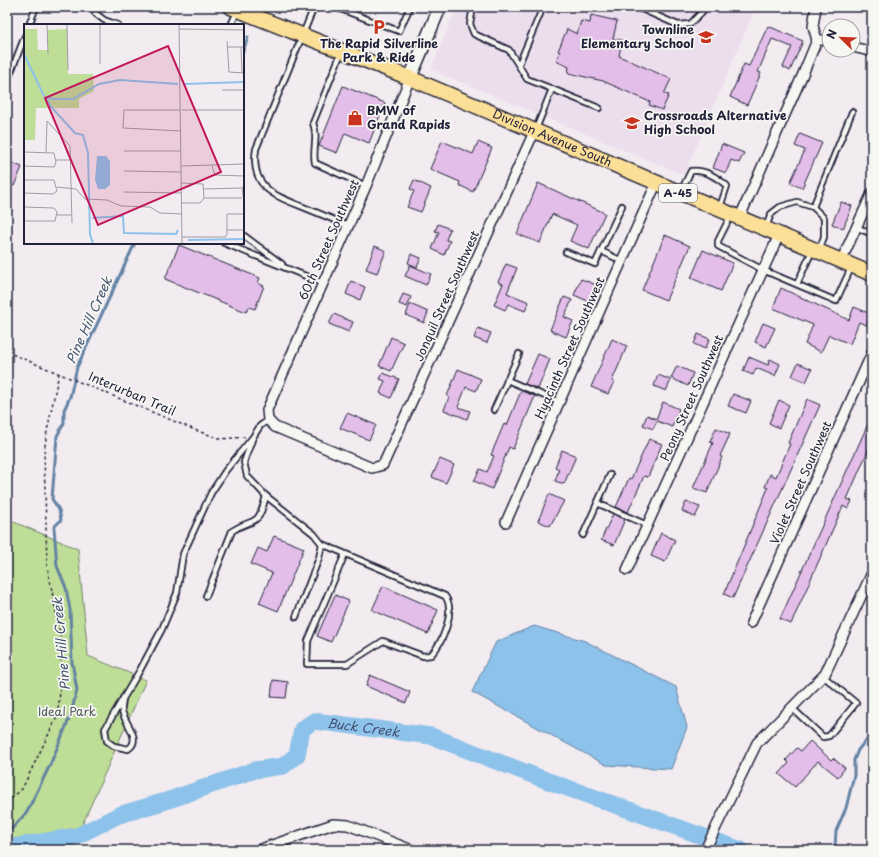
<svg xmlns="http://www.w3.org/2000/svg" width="879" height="857" font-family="'Playpen Sans',sans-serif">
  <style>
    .built { fill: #eddeee }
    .green { fill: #bedd96; stroke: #708068 }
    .water { fill: #8dc2ea; stroke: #6282a4 }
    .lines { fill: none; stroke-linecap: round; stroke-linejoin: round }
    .stream { stroke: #6282a4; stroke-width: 3 }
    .river { stroke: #8dc2ea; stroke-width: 17 }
    .building { fill: #e2bee8; stroke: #22223b }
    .lane-casing { stroke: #22223b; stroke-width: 8 }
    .street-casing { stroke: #22223b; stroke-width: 12 }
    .secondary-casing { stroke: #22223b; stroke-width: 15 }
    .primary-casing { stroke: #22223b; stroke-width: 17 }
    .path { stroke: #22223b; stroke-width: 1.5; stroke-dasharray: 3 3; stroke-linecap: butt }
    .lane { stroke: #f6f6f2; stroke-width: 4.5 }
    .street { stroke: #f6f6f2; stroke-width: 9 }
    .secondary { stroke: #f6f6f2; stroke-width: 12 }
    .primary { stroke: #fbdf96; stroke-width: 14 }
    .labels { text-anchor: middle; stroke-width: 3.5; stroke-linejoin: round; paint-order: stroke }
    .shield { fill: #f6f6f2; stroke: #626272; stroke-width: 1 }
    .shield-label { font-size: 11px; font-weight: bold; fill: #22223b }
    .poi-label { font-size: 12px; font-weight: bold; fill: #22223b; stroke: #f6f6f2; text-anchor: start }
    .street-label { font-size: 12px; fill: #22223b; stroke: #f6f6f2 }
    .park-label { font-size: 12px; fill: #515a56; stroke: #f6f6f2 }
    .water-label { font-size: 13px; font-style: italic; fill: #425270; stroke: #f6f6f2 }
    .inset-river { fill: none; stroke: #8dc2ea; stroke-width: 2 }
    .inset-road { fill: none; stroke: #9f9ba8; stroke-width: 1 }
    .view { fill: #c2185b; fill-opacity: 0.15; stroke: #c2185b; stroke-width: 2 }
    .inset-edge { fill: none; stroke: #22223b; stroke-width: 2 }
  </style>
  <rect width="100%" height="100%" fill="#f2ebf0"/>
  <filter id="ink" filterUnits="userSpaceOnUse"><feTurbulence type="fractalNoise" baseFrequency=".025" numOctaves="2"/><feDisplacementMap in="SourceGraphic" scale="8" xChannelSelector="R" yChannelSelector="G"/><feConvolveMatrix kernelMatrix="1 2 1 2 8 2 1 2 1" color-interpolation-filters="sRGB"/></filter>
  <g filter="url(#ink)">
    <polygon class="built" points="457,7 756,7 684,175 432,70 433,65"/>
    <polygon class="green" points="7,519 78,549 88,656 146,680 71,850 7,850"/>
    <polygon class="water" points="534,626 585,641 676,687 687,727 671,769 606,765 472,692 496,642"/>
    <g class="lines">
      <g class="stream">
        <polyline points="243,51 248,37"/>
        <polyline points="7,834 27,812 50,765 70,717 77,690 72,662 70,610 66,588 57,566 54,527 61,520 59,510 52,499 57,436 64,423 64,410 70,397 77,367 135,243"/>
        <polyline points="833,850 835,846 836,831 846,808 854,775 854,760 858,750 872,733"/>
      </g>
      <path class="river" id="s1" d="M7,848L77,836L119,815L166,801L255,770L283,766L297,755L302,729L314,721L431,736L548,781L741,850"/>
    </g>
    <g class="building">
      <polygon points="591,15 617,21 613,39 622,40 619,56 671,79 664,94 669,95 662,110 649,105 650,102 603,81 568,73 569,67 556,61 560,52 558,51 567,29 577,34 581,21 590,23"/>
      <polygon points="768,26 803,41 790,71 783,67 792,47 772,39 758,72 761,73 747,105 730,97 744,64 749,66"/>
      <polygon points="343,86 385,103 369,143 345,133 337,153 319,146"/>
      <polygon points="800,134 822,143 802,188 790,183 805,150 795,146"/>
      <polygon points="442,141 473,154 478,142 492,148 473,192 459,185 460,182 430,169"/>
      <polygon points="722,144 744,153 739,163 731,160 726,173 713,168"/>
      <polygon points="7,161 22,167 14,186 7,183"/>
      <polygon points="414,180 431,188 421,212 407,207 414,191 410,189"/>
      <polygon points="538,183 605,213 589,249 570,241 577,225 552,214 540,243 517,234"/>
      <polygon points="841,202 852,206 843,229 832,224"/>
      <polygon points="438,224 450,229 446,240 450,241 444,255 432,249 439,232 435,231"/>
      <polygon points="665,235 690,246 666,300 642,290"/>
      <polygon points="179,245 260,278 258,283 264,286 255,309 249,307 246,312 165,279"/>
      <polygon points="375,246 386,251 377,273 366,269"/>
      <polygon points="703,250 733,263 721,291 691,278"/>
      <polygon points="411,254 421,258 417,267 408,263"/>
      <polygon points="506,264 517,268 507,293 529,302 525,311 508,304 505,310 494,305 503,284 498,282"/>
      <polygon points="410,265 431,274 426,285 405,276"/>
      <polygon points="581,279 597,285 590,302 574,295"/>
      <polygon points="351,281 365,287 360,300 346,294"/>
      <polygon points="781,288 849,320 854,307 871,314 866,325 859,322 850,344 829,335 821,352 805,344 813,325 773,308"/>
      <polygon points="403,294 411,297 407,307 399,304"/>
      <polygon points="564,297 572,300 564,317 573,321 566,337 550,330"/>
      <polygon points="410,304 428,312 424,323 406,315"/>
      <polygon points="334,314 353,322 349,332 329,324"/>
      <polygon points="763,323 775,328 766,347 755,342"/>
      <polygon points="478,328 491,333 487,343 474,338"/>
      <polygon points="698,334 710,339 705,349 694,344"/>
      <polygon points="391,337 404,343 391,371 379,366"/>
      <polygon points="612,339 627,346 612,381 614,382 608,394 591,387"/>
      <polygon points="538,354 550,359 538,389 525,384"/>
      <polygon points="749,357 768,365 770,359 780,364 775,376 756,368 753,375 743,371"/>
      <polygon points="798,363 812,369 806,382 792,376"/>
      <polygon points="677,366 693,373 688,386 671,378"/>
      <polygon points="458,369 481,379 476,391 466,387 458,407 470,411 467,419 444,410 449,397 447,396"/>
      <polygon points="383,373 399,379 391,398 380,393 385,381 380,379"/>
      <polygon points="658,375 671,380 666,391 654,386"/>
      <polygon points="521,391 535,396 513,449 509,447 492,489 474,481 480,469 487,472 494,456 491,455 504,424 507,425"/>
      <polygon points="733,394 751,401 746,413 728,406"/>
      <polygon points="807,399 820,405 733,598 724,594 768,488 765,487 770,474 776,477 790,444 788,443"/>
      <polygon points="779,400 789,405 779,428 769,423"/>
      <polygon points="663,402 679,409 672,427 657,421 653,429 643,425 647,415 656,419"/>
      <polygon points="347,413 376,425 369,440 340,428"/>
      <polygon points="872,415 872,447 870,446 847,499 852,501 848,509 843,506 791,624 780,619"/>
      <polygon points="716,428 730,434 720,456 722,457 707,493 693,488 713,443 710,442"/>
      <polygon points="649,439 662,444 648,477 644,476 628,512 616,507 629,478 631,479"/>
      <polygon points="562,450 576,456 564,484 555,481 559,469 555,467"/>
      <polygon points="440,459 454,465 446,483 432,477"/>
      <polygon points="549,494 564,501 550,526 538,521"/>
      <polygon points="686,502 700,507 695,517 682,511"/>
      <polygon points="613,514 625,519 614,545 601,540"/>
      <polygon points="661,533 675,540 665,562 651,556"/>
      <polygon points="274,536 304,548 278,611 259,603 272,573 251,564 258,548 267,552"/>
      <polygon points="383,586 438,610 428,634 372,610"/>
      <polygon points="335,595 349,601 331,642 317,636"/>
      <polygon points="370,675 410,692 406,703 366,686"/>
      <polygon points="273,680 288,682 286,698 271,697"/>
      <polygon points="810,741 831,760 833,758 845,768 838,777 818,761 795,787 779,774 789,763 786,760 797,748 801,751"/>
    </g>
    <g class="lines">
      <defs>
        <g id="lane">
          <polyline points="96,7 95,13 104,20 118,25"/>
          <path d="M314,7L256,149C250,187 273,195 303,207C318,213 333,219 348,226"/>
          <polyline points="335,7 399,31 410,7"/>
          <polyline points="473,7 470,24 474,34 509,50 527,79 552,89 536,129"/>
          <polyline points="637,7 678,25 690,24 702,12 704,7"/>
          <polyline points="29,25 36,7"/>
          <polyline points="231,25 237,12"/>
          <path d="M341,53L313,123C319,139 312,147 315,163L366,186"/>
          <polyline points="519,64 543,7"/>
          <polyline points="7,82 25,36"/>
          <polyline points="552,89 599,108"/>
          <path d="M681,191L691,171C704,169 717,177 727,186L720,207"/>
          <polyline points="813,207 852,112"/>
          <polyline points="731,215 718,241 718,246 763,270 836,301 851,268"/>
          <polyline points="766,227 771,214 780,207 797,202 813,207 824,218 824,237 819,250"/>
          <polyline points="856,227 872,234"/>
          <polyline points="243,235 282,264"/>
          <polyline points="224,243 323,283"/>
          <polyline points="601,251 622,261"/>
          <polyline points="566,252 595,264 622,206"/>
          <polyline points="797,284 812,251"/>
          <polyline points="863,372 872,376"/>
          <polyline points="507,380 559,402"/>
          <polyline points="494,410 519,354"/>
          <path d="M253,437L244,462L247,476L266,496L314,534L322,544L445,596C456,611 443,642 431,655L423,656L383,641L347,664H307L308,641L345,554"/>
          <polyline points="597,503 647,525"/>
          <polyline points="583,535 610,475"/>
          <path d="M206,596L232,531C255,516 257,530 266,496"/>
          <polyline points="296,617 319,558 322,544"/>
          <path d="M123,698C123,703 121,707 122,711C124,722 143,740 128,749L114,746L107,741L105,729L140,670L162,629L177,593L183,554L211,493L226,470L253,437L260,426L268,420"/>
          <polyline points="792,708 823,737 829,736 856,703 823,676"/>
        </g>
        <g id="street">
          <polyline points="817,40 829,40"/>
          <polyline points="853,47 869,51 872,50"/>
          <polyline points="410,78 366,186 267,410 268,420 275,427 372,468 383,465 534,132"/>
          <polyline points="739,219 803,74 817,40 813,26 816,7"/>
          <polyline points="841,261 872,193"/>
          <polyline points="506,522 656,184"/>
          <polyline points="627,570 779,235"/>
          <polyline points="751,623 872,353"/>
          <polyline points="258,850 333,824 348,825 412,850"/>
          <polyline points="705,850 757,743 825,674 872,573"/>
        </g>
        <polyline id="secondary" points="410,78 440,7"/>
        <g id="primary">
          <path id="s2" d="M231,7L410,78L872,274"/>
        </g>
      </defs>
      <use href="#lane" class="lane-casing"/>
      <use href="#street" class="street-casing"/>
      <use href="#secondary" class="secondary-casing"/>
      <use href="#primary" class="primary-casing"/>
      <g class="path">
        <polyline points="7,352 200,432 222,439 245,437"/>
        <polyline points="7,802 22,789 57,717 61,684 61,639 47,565 44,453 47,431 59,373"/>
      </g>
      <use href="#lane" class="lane"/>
      <use href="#street" class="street"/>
      <use href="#secondary" class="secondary"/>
      <use href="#primary" class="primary"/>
    </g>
  </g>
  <defs>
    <symbol id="parking-bare" viewBox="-9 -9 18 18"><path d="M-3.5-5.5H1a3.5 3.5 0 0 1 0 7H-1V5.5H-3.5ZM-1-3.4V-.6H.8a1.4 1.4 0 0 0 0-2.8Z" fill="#c8321e" stroke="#f6f6f2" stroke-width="2.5" paint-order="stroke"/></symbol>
    <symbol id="school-bare" viewBox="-9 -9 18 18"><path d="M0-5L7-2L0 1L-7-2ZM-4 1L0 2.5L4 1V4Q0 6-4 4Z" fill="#c8321e" stroke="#f6f6f2" stroke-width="2.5" paint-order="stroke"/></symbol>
    <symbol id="shop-bare" viewBox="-9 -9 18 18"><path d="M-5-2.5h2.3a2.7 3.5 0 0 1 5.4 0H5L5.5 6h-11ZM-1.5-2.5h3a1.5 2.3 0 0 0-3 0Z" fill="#c8321e" stroke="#f6f6f2" stroke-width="2.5" paint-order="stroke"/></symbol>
  </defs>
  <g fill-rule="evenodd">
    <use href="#parking-bare" x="368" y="16" width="22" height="22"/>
    <use href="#school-bare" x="695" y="26" width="22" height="22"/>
    <use href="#shop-bare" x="344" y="107" width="22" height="22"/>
    <use href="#school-bare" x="621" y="112" width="22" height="22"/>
  </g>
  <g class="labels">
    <rect class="shield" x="659" y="184" width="38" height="18" rx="3"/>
    <g class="shield-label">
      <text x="678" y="197">A-45</text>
    </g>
    <g class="poi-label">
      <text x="694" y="34" text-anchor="end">Townline<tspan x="694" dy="14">Elementary School</tspan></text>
      <text x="379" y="48" text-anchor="middle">The Rapid Silverline<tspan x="379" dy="14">Park &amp; Ride</tspan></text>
      <text x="367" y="115">BMW of<tspan x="367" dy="14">Grand Rapids</tspan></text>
      <text x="644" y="120">Crossroads Alternative<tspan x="644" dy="14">High School</tspan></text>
    </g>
    <g class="street-label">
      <text dy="4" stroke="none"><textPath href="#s2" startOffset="347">Division Avenue South</textPath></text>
      <text transform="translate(329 240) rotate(-66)" y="4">60th Street Southwest</text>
      <text transform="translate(447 296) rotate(-66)" y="4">Jonquil Street Southwest</text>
      <text transform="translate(570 348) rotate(-66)" y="4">Hyacinth Street Southwest</text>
      <text transform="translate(132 394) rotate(23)" y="4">Interurban Trail</text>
      <text transform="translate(692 398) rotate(-66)" y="4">Peony Street Southwest</text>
      <text transform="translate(801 483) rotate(-66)" y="4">Violet Street Southwest</text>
    </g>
    <g class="park-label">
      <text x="67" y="716">Ideal Park</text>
    </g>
    <g class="water-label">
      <text transform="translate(89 320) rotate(-66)" y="5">Pine Hill Creek</text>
      <text transform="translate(61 644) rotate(-95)" y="5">Pine Hill Creek</text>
      <text dy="5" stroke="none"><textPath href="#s1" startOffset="398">Buck Creek</textPath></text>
    </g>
  </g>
  <g transform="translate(24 24)">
    <rect width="220" height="220" fill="#f2ebf0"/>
    <path d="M0,0L2,5H13L14,26H24V6L43,5L44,50H69L70,67L55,75V84H12L11,116H0Z" fill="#bedd96"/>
    <path d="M73,132H82L86,137V161L81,165H74L71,156Z" fill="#8dc2ea"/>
    <path class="inset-river" d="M0,30L19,70L28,84L51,109L59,111L64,129L66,210L69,220M160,60L220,58M21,73L29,75H49L75,60L96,56L154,60M68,194L99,192L100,209L152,210L154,206M164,216L220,215"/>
    <path class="inset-road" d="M23,0L24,30M43,0L44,46M76,0V40M155,0L158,220M155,5L220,6M203,17L205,48L220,49M203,23H220M217,23L218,49M198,66H220M156,86H100L99,104L157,107M158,86H220M100,127H157M0,128L30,129L32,138L30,143L0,142M22,128L23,97L46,122L48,199M32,136H47M157,142L220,140M188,142L191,151L220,152M100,147L157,148M0,156H30L33,167L29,170L0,169M157,159L179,160L180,174M33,163L52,165L61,175L83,176L97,182L126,183L136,189L158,190M218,164L220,178M180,165L218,164L220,161M100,168L158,169M158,179H176L180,174H218M0,183L30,184L33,188L31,197H0M33,191H48M203,206H220M158,213H201L203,210V190H220"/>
    <path class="view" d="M144,22L197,148L74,201L21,74Z"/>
    <rect width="220" height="220" class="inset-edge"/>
  </g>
  <rect width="879" height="857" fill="none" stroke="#f6f6f2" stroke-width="24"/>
  <rect x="12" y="12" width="855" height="833" fill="none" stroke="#22223b" stroke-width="1.5" filter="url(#ink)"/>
  <g transform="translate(841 38) rotate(293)"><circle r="19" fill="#f6f6f2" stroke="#a1a1a9"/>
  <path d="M0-3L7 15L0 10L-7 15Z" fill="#c8321e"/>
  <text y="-6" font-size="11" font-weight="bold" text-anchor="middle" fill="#22223b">N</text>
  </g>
</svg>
